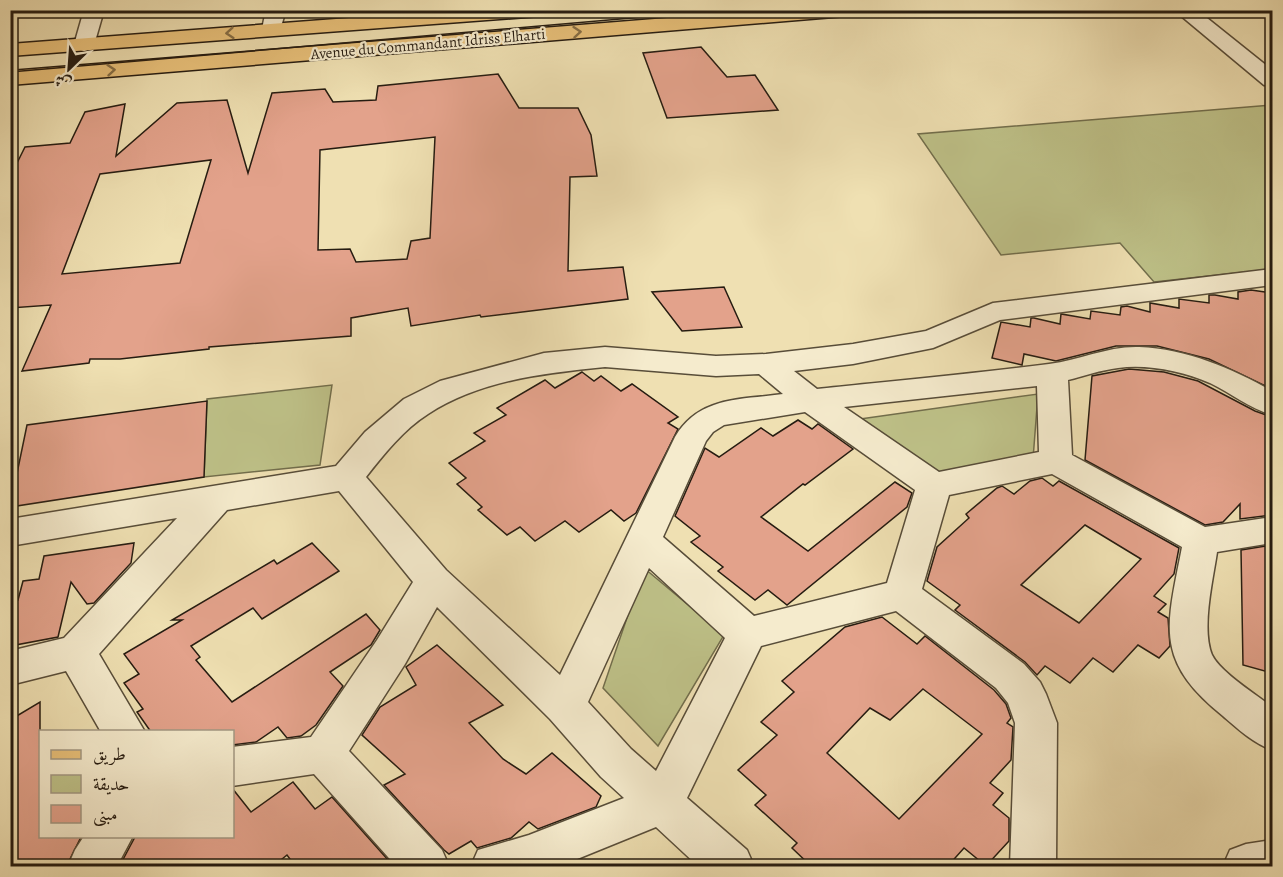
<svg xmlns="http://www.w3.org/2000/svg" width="1283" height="877" font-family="Alegreya,Amiri,serif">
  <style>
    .green { fill: #bec188; stroke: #726e4c; stroke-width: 1.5 }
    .building { fill: #e3a28b; stroke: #261c11; stroke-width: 1.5; fill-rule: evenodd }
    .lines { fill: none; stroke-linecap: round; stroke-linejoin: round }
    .minor-casing { stroke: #584d39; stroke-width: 3 }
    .major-casing { stroke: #261c11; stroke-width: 3 }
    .minor { fill: #f5ebcd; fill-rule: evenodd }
    .major { fill: #e8c079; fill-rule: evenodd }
    .tram { stroke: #261c11; stroke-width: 1.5 }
    .oneway { stroke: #876e45 }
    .labels { text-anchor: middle; stroke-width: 4.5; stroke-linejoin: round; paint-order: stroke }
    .far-street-label { font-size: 15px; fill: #261c11; stroke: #f5ebcd }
  </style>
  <rect width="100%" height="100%" fill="#efe0b2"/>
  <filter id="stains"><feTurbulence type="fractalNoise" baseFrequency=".00333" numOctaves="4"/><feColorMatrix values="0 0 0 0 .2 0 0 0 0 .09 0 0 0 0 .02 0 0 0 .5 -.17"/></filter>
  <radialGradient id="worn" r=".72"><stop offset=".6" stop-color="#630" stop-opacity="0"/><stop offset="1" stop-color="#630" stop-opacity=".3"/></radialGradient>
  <g class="green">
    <polygon points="1272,105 1272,269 1154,282 1120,243 1001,255 918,134"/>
    <polygon points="332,385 320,465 204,477 207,399"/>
    <polygon points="1038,394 1033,459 926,475 853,420"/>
    <polygon points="644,568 724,635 658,746 603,688"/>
  </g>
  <g class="building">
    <polygon points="701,47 727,77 755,75 778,110 667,118 643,53"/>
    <path d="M498,74L519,108H578L591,135L597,176L570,177L568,271L623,267L628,299L481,317L480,315L411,326L408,308L351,318V336L209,347V349L120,359H90L89,363L22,371L51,305L10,308V163H17L25,147L70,143L85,112L125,104L116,156L177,103L227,100L248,173L272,93L325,89L333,102L376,100L378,86ZM435,137L430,238L411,241L407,259L356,262L350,249L318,250L320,150ZM211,160L180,263L62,274L100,174Z"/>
    <polygon points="724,287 742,327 682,331 652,292"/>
    <polygon points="1251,290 1272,293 1272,389 1209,359 1157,346 1116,346 1056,361 1024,354 1022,365 992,358 1001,322 1030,327 1031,318 1034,318 1060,324 1061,314 1090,319 1091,311 1120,315 1121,307 1127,306 1150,312 1150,303 1179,308 1179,299 1209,303 1209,295 1215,295 1238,299 1238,292"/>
    <polygon points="1129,369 1164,372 1198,381 1255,411 1272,417 1272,515 1240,519 1240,504 1223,522 1205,525 1085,460 1092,376"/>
    <polygon points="582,372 594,381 601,376 621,391 632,384 678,417 668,423 678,429 636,513 624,521 611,510 579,532 565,521 535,541 520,527 507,535 478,510 482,507 457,484 466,478 449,463 485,441 474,433 506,415 497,408 545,380 555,388"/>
    <polygon points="207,401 204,477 10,507 27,425"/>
    <polygon points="798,420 812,429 818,424 853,449 805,485 803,484 761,517 808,551 895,482 912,493 907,507 787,605 768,590 755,600 718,571 723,567 691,542 700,536 675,516 705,448 719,457 761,428 773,436"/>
    <path d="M1042,478L1053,486L1059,481L1179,548L1174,574L1154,596L1166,604L1158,612L1168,618L1170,646L1159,658L1138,645L1113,672L1093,658L1070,683L1045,666L1037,675L1025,662L955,610L960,605L927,581L937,547L969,518L966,514L997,488L1002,486L1014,494L1030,481ZM1085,525L1141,559L1079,623L1021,585Z"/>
    <polygon points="134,543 131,563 94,603 87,604 71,582 58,637 10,646 10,601 18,600 23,581 39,579 44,556"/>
    <polygon points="312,543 339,571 262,619 253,608 191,646 200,657 196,660 232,702 366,614 380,630 371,645 330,672 343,686 316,725 301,736 287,738 278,727 256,742 232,745 232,732 151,732 137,712 143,709 124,683 139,674 124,654 182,620 172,620 274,560 277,564"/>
    <polygon points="1272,545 1272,673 1243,665 1241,550"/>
    <path d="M882,617L917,644L925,636L994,690L1006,704L1011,718L1007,723L1013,727L1011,760L990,783L1003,793L993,805L1009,818V841L986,866L964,848L947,867H812L792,848L797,843L755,805L766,795L738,770L777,735L761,722L794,692L782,681L845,627ZM923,689L982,734L899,819L827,753L870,708L890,720Z"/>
    <polygon points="437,645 503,705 469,723 503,759 526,774 552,753 601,796 596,807 538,829 529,822 511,838 477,848 471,841 449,854 444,850 384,785 405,774 362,735 380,707 416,685 406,667"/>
    <polygon points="40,702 40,837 81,837 66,867 10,867 10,720"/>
    <polygon points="293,782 315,809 332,797 389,861 382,867 296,867 287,855 272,867 119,867 135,837 232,837 232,788 251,812"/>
  </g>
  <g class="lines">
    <defs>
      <g id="minor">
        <polygon points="84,10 104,10 94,45 91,49 84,51 77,49 74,45"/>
        <polygon points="266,10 286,10 279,33 265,33 262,29"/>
        <polygon points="1174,10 1197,10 1272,70 1272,86 1264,85"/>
        <path d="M1272,269V285L1000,320L933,348L853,364L794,371L817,389C895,381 972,374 1049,364C1080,360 1108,346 1139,347C1187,349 1231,368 1272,391V415C1249,408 1231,393 1210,383C1182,371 1147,364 1118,368C1101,370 1084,376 1068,380L1072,455L1205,527L1272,517V543L1217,552C1213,580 1201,628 1212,655C1221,673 1257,695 1272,707V750C1253,743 1238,729 1223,716C1153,660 1167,626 1182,547L1052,474L949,495L922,589L1024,664L1040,682L1046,694L1057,723L1056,866H1010L1015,723L1008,703L996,688L896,611L761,646L687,798L747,850L754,866H698L656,827L560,866H471L478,850L529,835L624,798L601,777L550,719L437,607L405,664L349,751L442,850L449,866H396L314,774L232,786V747L311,737L377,640L413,582L339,491L227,510L99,654L145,732H101L66,671L10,685V651L64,638L177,518L10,546V519L336,466L365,432L404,399L440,381L544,353L605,347L716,356L766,354L853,344L926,331L993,303ZM605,367L716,376L759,374L783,394C741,400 699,396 675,437L560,675L446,570L366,477C384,454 403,430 428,414C480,380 545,373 605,367ZM1037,386L1039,452L939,472L844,407ZM805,412L915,490L887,583L754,616L663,537L706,441L713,432L724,425ZM649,568L725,638L656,771L631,749L588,702Z"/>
        <polygon points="84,836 133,836 117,866 68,866 75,850"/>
        <polygon points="1272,840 1272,866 1223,866 1230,850 1246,844"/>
      </g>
      <g id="major">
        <polygon points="454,10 550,10 547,14 540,16 10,56 10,44"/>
        <polygon points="766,10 856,10 853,14 846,16 10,85 10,71"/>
      </g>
    </defs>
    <use href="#minor" class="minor-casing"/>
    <use href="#major" class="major-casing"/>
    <use href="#minor" class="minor"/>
    <use href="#major" class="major"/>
    <polyline class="tram" points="10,72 724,10"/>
  </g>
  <defs><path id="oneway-chevron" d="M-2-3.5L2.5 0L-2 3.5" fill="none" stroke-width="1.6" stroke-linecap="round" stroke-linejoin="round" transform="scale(1.5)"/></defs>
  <g class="oneway">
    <use href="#oneway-chevron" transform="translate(577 32) rotate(-5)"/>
    <use href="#oneway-chevron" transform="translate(230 33) rotate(175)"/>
    <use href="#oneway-chevron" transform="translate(111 70) rotate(-5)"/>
  </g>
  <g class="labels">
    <g class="far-street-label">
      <text transform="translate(428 44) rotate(-5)" y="5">Avenue du Commandant Idriss Elharti</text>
    </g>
  </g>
  <rect width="1283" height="877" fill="none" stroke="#efe0b2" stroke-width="36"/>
  <rect x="12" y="12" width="1259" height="853" fill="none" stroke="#261c11" stroke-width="3"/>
  <rect x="18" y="18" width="1247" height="841" fill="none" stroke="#261c11" stroke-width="1.5"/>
  <rect x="39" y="730" width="195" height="108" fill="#f5ebcd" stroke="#a29882" stroke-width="1.5"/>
  <rect x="51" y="750" width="30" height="9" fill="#e8c079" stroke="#a29882" stroke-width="1.5"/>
  <text x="93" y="760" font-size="18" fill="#261c11">طريق</text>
  <rect x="51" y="775" width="30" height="18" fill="#bec188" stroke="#a29882" stroke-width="1.5"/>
  <text x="93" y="790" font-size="18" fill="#261c11">حديقة</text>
  <rect x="51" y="805" width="30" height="18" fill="#e3a28b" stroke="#a29882" stroke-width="1.5"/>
  <text x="93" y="820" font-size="18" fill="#261c11">مبنى</text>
  <g transform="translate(69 69) rotate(205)" stroke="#f5ebcd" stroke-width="4.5" paint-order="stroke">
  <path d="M0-4.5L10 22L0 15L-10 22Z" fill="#261c11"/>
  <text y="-9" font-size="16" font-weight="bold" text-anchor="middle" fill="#261c11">ش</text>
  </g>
  <rect width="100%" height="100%" filter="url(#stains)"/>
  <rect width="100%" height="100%" fill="url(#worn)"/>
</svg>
